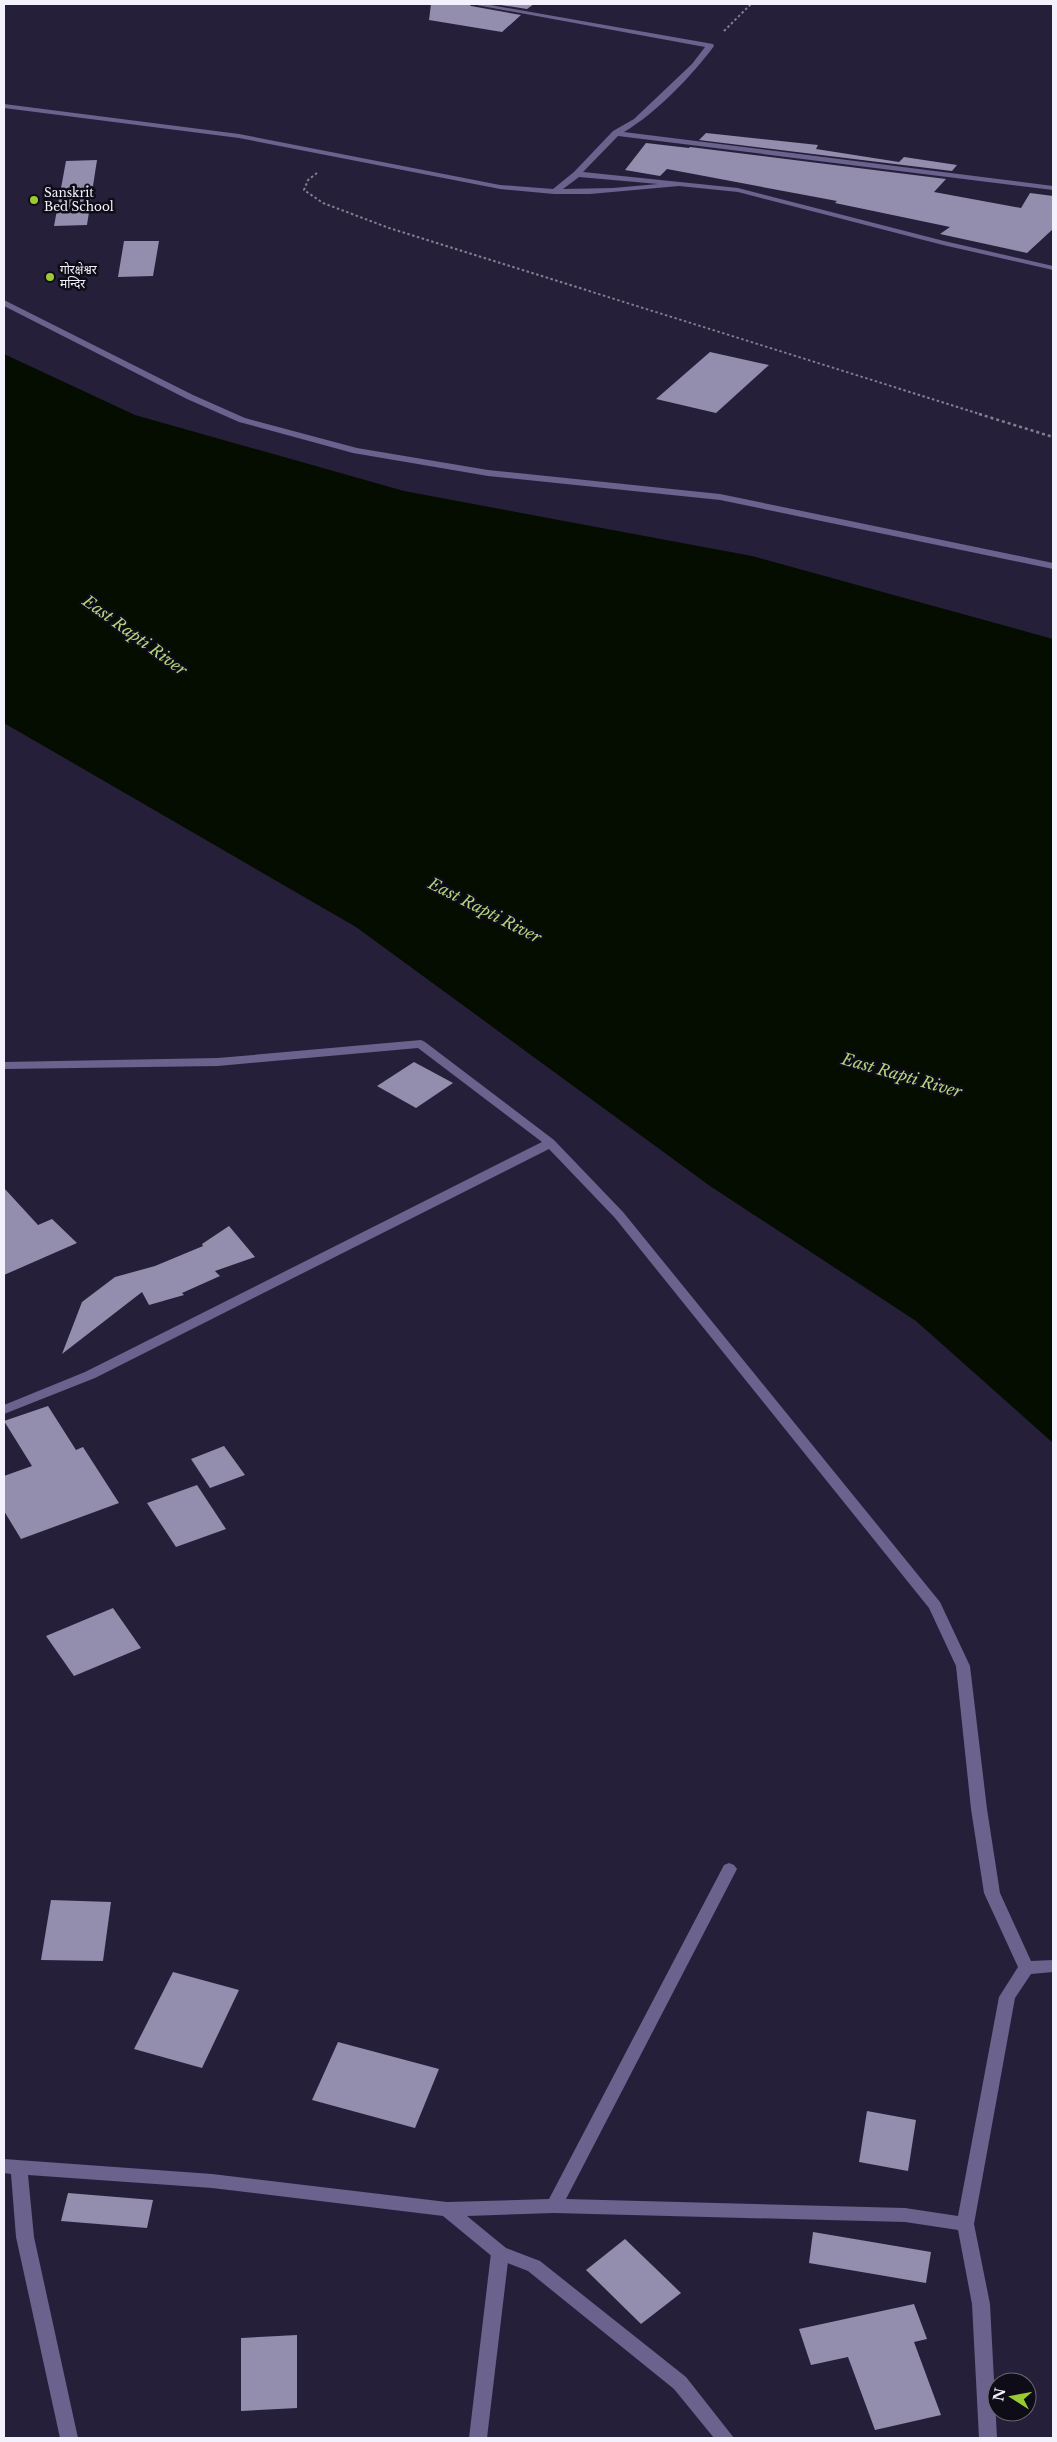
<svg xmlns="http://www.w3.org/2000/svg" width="1057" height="2442" font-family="'Libre Baskerville','Noto Sans Devanagari',serif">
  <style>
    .water { fill: #050d00 }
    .building { fill: #938dae }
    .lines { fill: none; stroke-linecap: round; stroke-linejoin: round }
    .path-far1 { stroke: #837f92; stroke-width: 2; stroke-dasharray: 2.5 2.5; stroke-linecap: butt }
    .path { stroke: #837f92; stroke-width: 2.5; stroke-dasharray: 3 3; stroke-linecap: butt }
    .service { fill: #6b628d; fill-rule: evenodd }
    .minor { fill: #6b628d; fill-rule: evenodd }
    .poi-dot { fill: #9bcb33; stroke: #0e0c17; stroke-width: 2 }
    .labels { text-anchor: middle; stroke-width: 5; stroke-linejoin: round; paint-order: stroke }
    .far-poi-label { font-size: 12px; fill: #f3f2fc; stroke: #0e0c17; text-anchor: start }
    .water-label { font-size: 16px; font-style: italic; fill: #b2d47b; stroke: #0e0c17 }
  </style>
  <rect width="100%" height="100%" fill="#261f3a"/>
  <polygon class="water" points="4,354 135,415 404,491 752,556 1053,639 1053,1443 916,1321 710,1186 356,927 4,723"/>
  <g class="building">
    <polygon points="431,4 469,4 471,6 521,15 502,32 429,20"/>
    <polygon points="494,4 534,4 527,9"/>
    <polygon points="706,133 818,145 816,149 899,162 904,157 957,165 952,171 699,140"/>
    <polygon points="646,143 689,148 681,155 690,147 946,179 934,192 1021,208 1030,193 1053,196 1053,229 1027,253 940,234 950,227 835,203 837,201 667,169 660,176 625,170"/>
    <polygon points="97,160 87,225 54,226 66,161"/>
    <polygon points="124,241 159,241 153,276 118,277"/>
    <polygon points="710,352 769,365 716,413 656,399"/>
    <polygon points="414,1062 453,1083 416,1108 377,1086"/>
    <polygon points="4,1188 38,1225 52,1219 77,1243 4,1275"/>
    <polygon points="229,1226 255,1257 215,1271 220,1276 182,1293 184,1295 149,1305 142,1292 62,1354 82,1302 115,1277 155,1266 203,1246 202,1244"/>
    <polygon points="48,1406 76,1450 83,1447 119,1503 21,1539 4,1511 4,1476 32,1466 4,1421"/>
    <polygon points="224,1446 245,1475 210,1488 191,1459"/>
    <polygon points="197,1485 226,1529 176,1547 147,1503"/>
    <polygon points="113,1608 141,1648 74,1676 46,1636"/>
    <polygon points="51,1900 111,1902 103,1961 41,1960"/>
    <polygon points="173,1972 239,1990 202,2068 134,2049"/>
    <polygon points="338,2042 439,2069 415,2128 312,2100"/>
    <polygon points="867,2111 916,2120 908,2171 859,2162"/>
    <polygon points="68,2193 153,2200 147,2228 61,2221"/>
    <polygon points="813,2232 931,2252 926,2283 809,2263"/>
    <polygon points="625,2239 681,2293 641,2324 586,2270"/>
    <polygon points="914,2304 927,2339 914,2342 941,2415 875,2430 848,2357 811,2365 799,2329"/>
    <polygon points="297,2335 297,2408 241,2411 241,2338"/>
  </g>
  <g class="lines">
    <g class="path-far1">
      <polyline points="724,31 751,4"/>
      <polyline points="317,173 308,180 304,190 323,203 389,228 983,415"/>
    </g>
    <polyline class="path" points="979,414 1053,437"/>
    <polygon class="service" points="500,2246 506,2248 509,2253 487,2438 469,2438 491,2253 494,2248"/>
    <g class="minor">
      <path d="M471,4H485L713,44L714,46C692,76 655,114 624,132L1053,186V190L618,136L583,172L738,188L944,241L1053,266V270L943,245L738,192L679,186L590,194H554L500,189L239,138L4,108V104L239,134L500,185L553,189L574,172L613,131L634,119L692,64L705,47ZM579,177L658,184L613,188L563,189Z"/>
      <polygon points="4,300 193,395 245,418 357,448 488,470 720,494 1053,563 1053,569 720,500 488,476 353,453 239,422 187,399 4,306"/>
      <polygon points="421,1040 425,1042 554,1140 623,1212 940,1602 970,1666 987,1809 1000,1893 1031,1961 1053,1960 1053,1972 1031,1974 1015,1998 974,2224 990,2304 997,2438 979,2438 972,2304 958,2230 905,2222 554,2213 467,2216 506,2248 540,2261 686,2377 734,2438 714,2438 674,2389 528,2271 494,2258 443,2216 212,2188 28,2175 34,2237 78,2438 60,2438 16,2237 11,2174 4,2173 4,2159 212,2174 447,2202 549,2199 724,1865 729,1863 734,1865 737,1869 566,2199 905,2208 958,2216 999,1997 1018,1967 984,1893 971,1809 956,1666 929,1608 615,1218 549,1149 95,1378 4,1414 4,1405 85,1372 542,1142 418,1048 218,1066 4,1069 4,1062 218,1058"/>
    </g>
  </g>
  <g class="poi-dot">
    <circle cx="34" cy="200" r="5"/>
    <circle cx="50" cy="277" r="5"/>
  </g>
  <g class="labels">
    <g class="far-poi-label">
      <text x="44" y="197">Sanskrit<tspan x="44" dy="14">Bed School</tspan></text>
      <text x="60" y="274">गोरक्षेश्वर<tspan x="60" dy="14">मन्दिर</tspan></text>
    </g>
    <g class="water-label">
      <text transform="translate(135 635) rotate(36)" y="6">East Rapti River</text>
      <text transform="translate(485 910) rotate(27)" y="6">East Rapti River</text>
      <text transform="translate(902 1075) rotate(16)" y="6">East Rapti River</text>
    </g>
  </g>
  <rect width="1057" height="2442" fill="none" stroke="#f3f2fc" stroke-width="10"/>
  <g transform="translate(1012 2397) rotate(281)"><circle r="24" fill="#0e0c17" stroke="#6a6873"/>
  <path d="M0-4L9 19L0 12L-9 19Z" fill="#9bcb33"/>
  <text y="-8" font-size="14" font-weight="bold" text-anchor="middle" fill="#f3f2fc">N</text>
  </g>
</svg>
